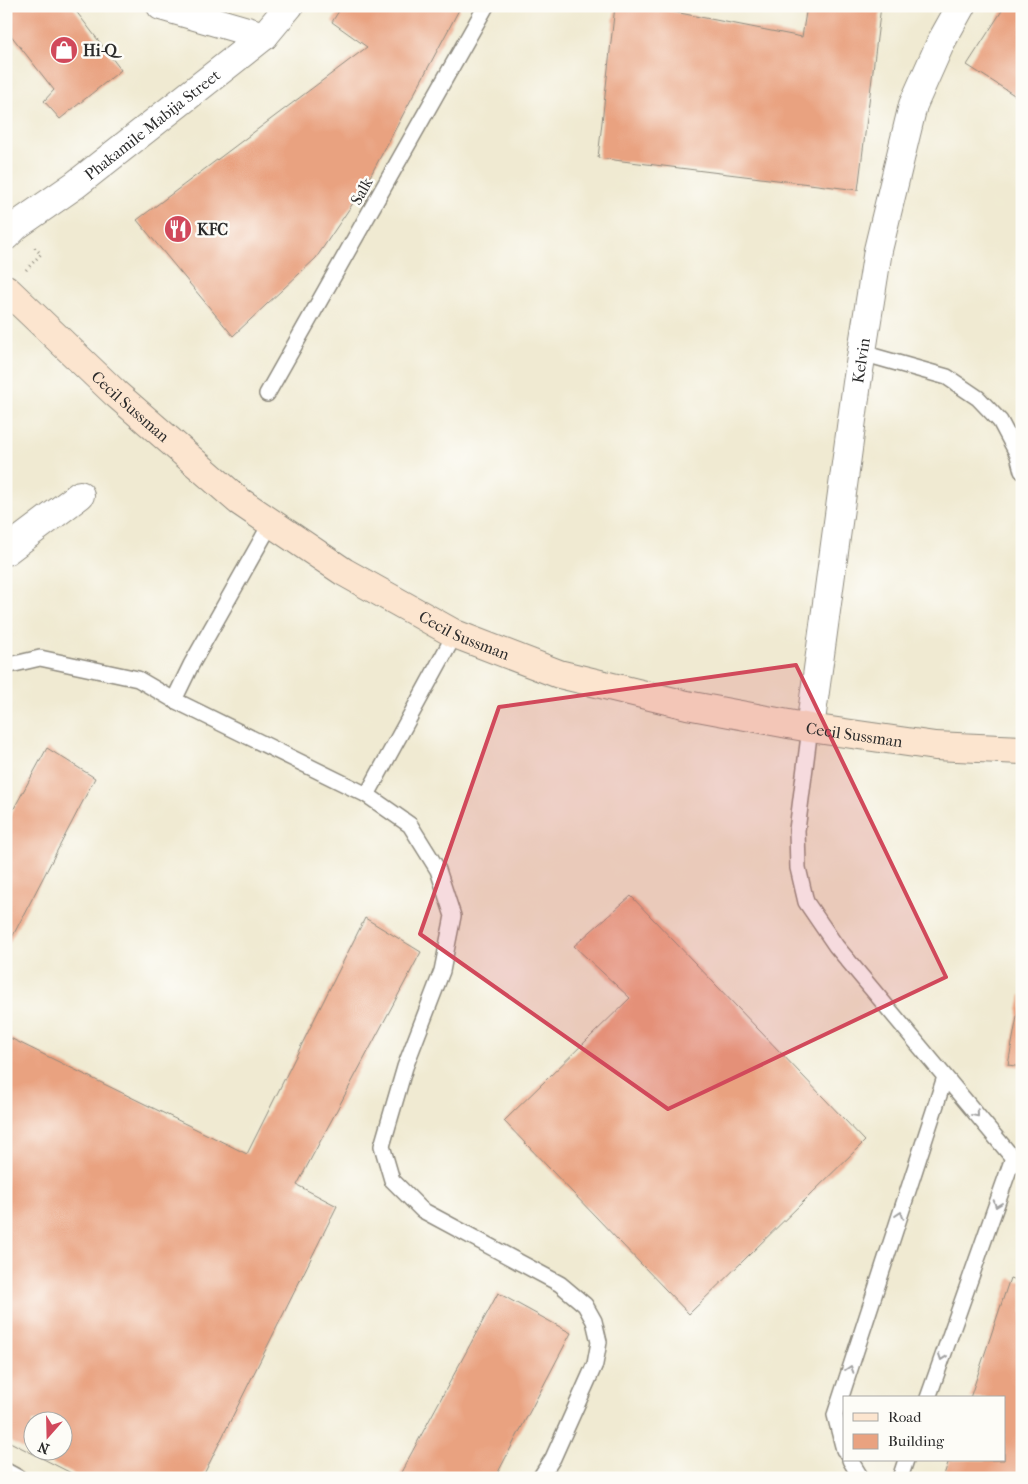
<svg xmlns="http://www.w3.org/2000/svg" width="1028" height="1484" font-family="'IM FELL French Canon',serif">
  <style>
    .building { fill: #e9a280; fill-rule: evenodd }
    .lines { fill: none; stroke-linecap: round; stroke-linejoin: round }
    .service-casing { stroke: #8e8a7e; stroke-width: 18 }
    .minor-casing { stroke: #8e8a7e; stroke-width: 30 }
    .tertiary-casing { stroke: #8e8a7e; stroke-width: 30 }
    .secondary-casing { stroke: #8e8a7e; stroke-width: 30 }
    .path { stroke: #8e8a7e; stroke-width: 3; stroke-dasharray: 1 4; stroke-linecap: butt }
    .service { stroke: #fff; stroke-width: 15 }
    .minor { stroke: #fff; stroke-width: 28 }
    .tertiary { stroke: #fff; stroke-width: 28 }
    .secondary { stroke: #fce5cf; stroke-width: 28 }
    .oneway { stroke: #a0a0a0 }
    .marked { fill: #d1495b; fill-opacity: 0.2; stroke: #d1495b; stroke-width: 4; stroke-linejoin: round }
    .labels { text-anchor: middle; stroke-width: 5; stroke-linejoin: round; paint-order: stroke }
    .poi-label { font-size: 16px; font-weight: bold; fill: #2b2b2b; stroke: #fdfcf7; text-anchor: start }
    .street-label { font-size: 16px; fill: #2b2b2b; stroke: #fdfcf7 }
  </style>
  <rect width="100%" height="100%" fill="#fdfcf7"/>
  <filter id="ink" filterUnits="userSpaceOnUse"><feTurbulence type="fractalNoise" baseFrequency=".02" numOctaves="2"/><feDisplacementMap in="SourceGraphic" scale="10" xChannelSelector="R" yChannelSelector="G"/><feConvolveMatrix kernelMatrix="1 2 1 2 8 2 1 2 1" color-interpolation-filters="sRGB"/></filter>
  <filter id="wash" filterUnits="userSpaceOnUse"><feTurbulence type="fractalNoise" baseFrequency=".0096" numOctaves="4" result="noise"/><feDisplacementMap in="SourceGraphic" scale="20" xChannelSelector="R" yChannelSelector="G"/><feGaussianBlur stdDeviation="1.12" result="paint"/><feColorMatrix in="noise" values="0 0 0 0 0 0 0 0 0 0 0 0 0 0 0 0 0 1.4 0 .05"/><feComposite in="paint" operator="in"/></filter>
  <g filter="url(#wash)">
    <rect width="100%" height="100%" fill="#f0ead2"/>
    <g id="blocks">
      <g class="building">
        <polygon points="6,6 72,6 121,70 60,119 44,101 54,90 6,29"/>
        <polygon points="342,6 461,6 366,184 316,258 233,336 137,220 367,47 332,22"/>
        <polygon points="615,6 644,6 802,37 807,6 881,6 858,190 598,158"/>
        <polygon points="1005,6 1022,6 1022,100 967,65"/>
        <polygon points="47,748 95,778 6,949 6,823"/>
        <polygon points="631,896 865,1141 689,1314 504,1121 630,998 574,946"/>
        <path d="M365,918L421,952L297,1185L337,1206L202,1478H81L6,1440V1036L247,1154ZM32,1422H62V1452H32Z"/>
        <polygon points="1021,995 1022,995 1022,1067 1008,1065"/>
        <polygon points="1010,1278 1022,1282 1022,1478 943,1478 949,1460 1004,1460 1004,1398 970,1398"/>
        <polygon points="498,1293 571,1333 495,1478 398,1478"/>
      </g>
    </g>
  </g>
  <g filter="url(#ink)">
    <use href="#blocks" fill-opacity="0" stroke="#8e8a7e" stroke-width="1"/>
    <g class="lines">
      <defs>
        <g id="service">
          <polyline points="862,353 947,377 978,398 1000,421 1018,455 1022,471"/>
          <polyline points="267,394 486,6"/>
          <polyline points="6,666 40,658 138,679 174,700 191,665 271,523"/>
          <polyline points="174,700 367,795 410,825 438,870 453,916 442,971 405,1067 382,1146 392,1180 422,1210 560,1284 585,1305 594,1321 599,1342 595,1364 553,1458 540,1478"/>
          <polyline points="810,728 797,830 798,868 806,902 836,946 1013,1158 1022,1166"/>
          <polyline points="367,795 455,634"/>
          <polyline points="928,1398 1013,1158"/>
          <polyline points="844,1450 835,1415 945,1077"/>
          <polyline points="850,1460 861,1478"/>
          <polyline points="6,1471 19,1478"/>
          <polyline points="900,1478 906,1460"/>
        </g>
        <g id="minor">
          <polyline points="161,6 264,36"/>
          <polyline points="6,551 80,495"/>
          <path id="s1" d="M810,728L857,383L878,250L913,105L941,42L961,6"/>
        </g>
        <g id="tertiary">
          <path id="s2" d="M6,236L16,226L75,185L264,36L289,6"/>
        </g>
        <g id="secondary">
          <path id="s3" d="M6,289L115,393L239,501L344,572L455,634L559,674L687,705L810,728L935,746L1022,750"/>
        </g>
      </defs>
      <use href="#service" class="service-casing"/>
      <use href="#minor" class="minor-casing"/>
      <use href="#tertiary" class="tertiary-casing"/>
      <use href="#secondary" class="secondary-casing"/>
      <polyline class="path" points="26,270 41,254 34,247"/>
      <use href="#service" class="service"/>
      <use href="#minor" class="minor"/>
      <use href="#tertiary" class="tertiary"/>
      <use href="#secondary" class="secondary"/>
    </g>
    <defs><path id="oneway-chevron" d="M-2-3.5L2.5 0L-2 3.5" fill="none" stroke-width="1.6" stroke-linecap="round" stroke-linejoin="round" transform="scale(1.25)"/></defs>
    <g class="oneway">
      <use href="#oneway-chevron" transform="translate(976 1114) rotate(50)"/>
      <use href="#oneway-chevron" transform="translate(997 1204) rotate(109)"/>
      <use href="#oneway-chevron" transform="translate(900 1215) rotate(-72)"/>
      <use href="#oneway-chevron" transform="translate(942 1357) rotate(109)"/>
      <use href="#oneway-chevron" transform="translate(850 1369) rotate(-72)"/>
    </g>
  </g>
  <path class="marked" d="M796,665L946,977L668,1109L420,934L499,707Z"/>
  <defs>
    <symbol id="shop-disc" viewBox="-11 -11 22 22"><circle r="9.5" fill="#d1495b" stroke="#fdfcf7"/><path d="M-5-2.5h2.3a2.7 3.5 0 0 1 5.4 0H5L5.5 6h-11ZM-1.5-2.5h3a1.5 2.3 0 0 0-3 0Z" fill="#fff"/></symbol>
    <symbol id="restaurant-disc" viewBox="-11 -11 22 22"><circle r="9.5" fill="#d1495b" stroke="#fdfcf7"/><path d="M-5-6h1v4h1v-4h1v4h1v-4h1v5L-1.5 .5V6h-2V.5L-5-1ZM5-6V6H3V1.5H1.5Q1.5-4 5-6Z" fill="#fff"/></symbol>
  </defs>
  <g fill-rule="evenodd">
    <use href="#shop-disc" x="48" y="34" width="32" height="32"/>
    <use href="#restaurant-disc" x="162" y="213" width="32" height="32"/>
  </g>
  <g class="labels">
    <g class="poi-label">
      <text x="83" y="56">Hi-Q</text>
      <text x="197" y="235">KFC</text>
    </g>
    <g class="street-label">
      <text dy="6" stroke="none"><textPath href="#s2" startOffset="184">Phakamile Mabija Street</textPath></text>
      <text transform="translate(361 191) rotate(-61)" y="6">Salk</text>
      <text dy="6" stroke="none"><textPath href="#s1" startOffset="371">Kelvin</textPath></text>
      <text dy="6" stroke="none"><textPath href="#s3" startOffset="171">Cecil Sussman</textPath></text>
      <text dy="6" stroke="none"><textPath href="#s3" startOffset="578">Cecil Sussman</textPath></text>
      <text dy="6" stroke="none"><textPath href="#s3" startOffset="982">Cecil Sussman</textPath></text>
    </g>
  </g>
  <rect width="1028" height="1484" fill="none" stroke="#fdfcf7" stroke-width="25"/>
  <rect x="843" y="1396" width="162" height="65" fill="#fdfcf7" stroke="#a9a8a5"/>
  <rect x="853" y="1413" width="25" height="8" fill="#fce5cf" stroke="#a9a8a5"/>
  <text x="888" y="1422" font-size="15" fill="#2b2b2b">Road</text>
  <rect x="853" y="1434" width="25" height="15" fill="#e9a280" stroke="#a9a8a5"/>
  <text x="888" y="1446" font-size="15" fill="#2b2b2b">Building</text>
  <g transform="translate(48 1436) rotate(200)"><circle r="24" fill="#fdfcf7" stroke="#a9a8a5"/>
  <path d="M0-4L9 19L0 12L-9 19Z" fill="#d1495b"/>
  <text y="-8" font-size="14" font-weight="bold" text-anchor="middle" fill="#2b2b2b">N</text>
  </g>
</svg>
